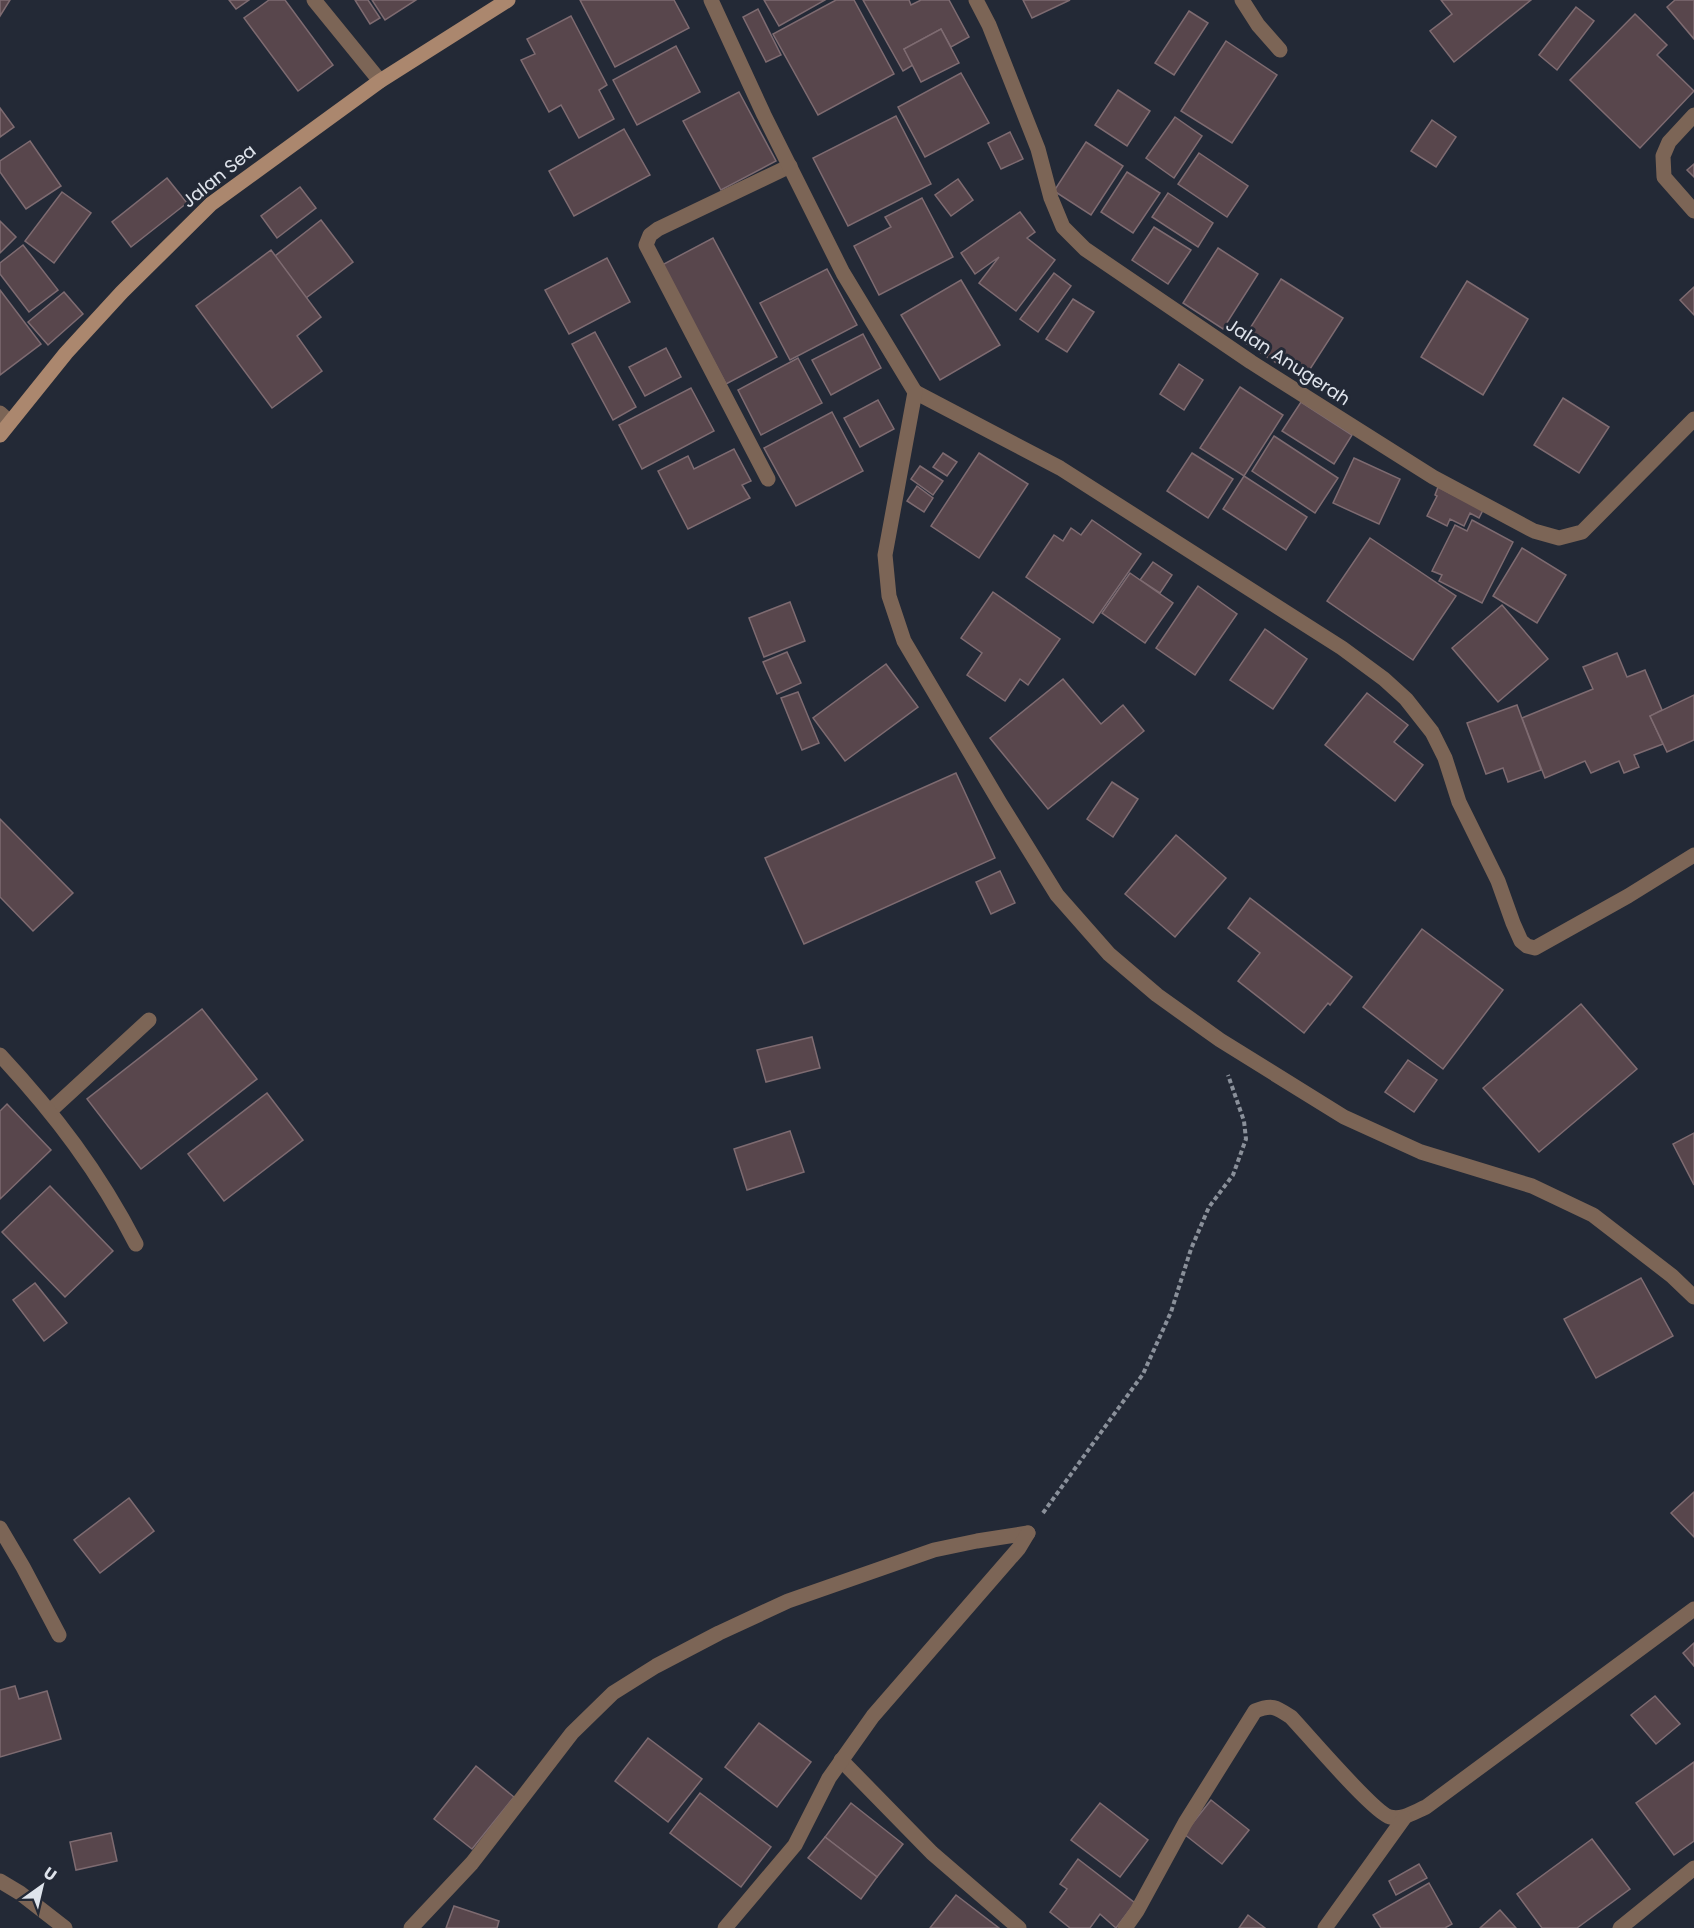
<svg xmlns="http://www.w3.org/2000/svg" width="1694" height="1928" font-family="Poppins,sans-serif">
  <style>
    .building { fill: #58464c; stroke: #7e6b71; stroke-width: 1.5 }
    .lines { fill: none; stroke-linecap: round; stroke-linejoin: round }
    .path { stroke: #8a909a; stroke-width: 4; stroke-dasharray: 4.5 3; stroke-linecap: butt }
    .service { stroke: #7c6556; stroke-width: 15 }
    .minor { stroke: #7c6556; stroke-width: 15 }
    .tertiary { stroke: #7c6556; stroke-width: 15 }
    .secondary { stroke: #ab876e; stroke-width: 15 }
    .labels { text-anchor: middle; stroke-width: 6; stroke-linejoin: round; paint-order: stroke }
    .street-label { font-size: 18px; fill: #dfe4ec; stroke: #232936 }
  </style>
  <rect width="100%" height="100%" fill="#232936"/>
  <g class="building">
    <polygon points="0,0 10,0 0,16"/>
    <polygon points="229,0 249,0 236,9"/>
    <polygon points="269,0 285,0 333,65 298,91 244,18"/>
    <polygon points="355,0 368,0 380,18 370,24"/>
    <polygon points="372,0 416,0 385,20"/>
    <polygon points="580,0 674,0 689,28 615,67"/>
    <polygon points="764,0 825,0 779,26"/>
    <polygon points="836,0 854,0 894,74 818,115 773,34"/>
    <polygon points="863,0 909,0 911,5 921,0 949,0 969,37 951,47 941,29 904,49 913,65 903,71"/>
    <polygon points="1023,0 1070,0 1032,18"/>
    <polygon points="1441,0 1531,0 1454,62 1430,31 1452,14"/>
    <polygon points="1675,0 1694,0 1694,39 1667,7"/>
    <polygon points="1576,7 1594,21 1557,70 1539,55"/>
    <polygon points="758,9 781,55 766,62 743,17"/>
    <polygon points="1189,11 1208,23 1174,75 1155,63"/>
    <polygon points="1635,14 1667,45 1657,55 1694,91 1640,148 1570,80"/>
    <polygon points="571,16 607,85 599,90 614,119 579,138 561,105 549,112 521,60 535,54 527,39"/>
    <polygon points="941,29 959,63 921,82 904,49"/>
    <polygon points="1226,41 1277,75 1232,143 1181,111"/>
    <polygon points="676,46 700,92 637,125 613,80"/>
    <polygon points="961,73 989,123 925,157 898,107"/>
    <polygon points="1118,90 1150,111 1127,146 1095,125"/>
    <polygon points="739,92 776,161 721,190 683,121"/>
    <polygon points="0,108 14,127 0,137"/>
    <polygon points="896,116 931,184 848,226 813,158"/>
    <polygon points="1175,117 1202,136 1174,178 1146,158"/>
    <polygon points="1432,120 1456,137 1436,167 1411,151"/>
    <polygon points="624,129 650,175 574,216 549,171"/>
    <polygon points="1010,132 1023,159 1001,169 988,143"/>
    <polygon points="30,141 61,186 26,209 0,172 0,161"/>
    <polygon points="1086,142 1123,166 1091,215 1054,191"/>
    <polygon points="1199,153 1248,186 1227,217 1178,184"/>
    <polygon points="1694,164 1694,177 1687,170"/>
    <polygon points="1127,172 1160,193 1133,233 1101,212"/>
    <polygon points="167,178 187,203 131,247 112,222"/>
    <polygon points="958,179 973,200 951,216 935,195"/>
    <polygon points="300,187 316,208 277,238 261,216"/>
    <polygon points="62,192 91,213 54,263 25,241"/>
    <polygon points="1168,193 1213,223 1198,247 1152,217"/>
    <polygon points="922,198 953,257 879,295 854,246 891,227 885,217"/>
    <polygon points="1020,212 1035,232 1027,238 1055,260 1016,311 979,283 999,257 975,274 961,253"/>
    <polygon points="321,220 353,262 306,298 275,256"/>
    <polygon points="0,221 16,237 0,253"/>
    <polygon points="1154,227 1191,250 1168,284 1132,260"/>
    <polygon points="713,238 777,357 726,384 662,265"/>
    <polygon points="23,245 58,290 29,312 0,274 0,263"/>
    <polygon points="1218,248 1258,274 1223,329 1183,303"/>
    <polygon points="271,250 321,317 297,336 322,371 272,408 196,306"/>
    <polygon points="607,258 630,302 569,334 545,290"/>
    <polygon points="827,269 857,325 790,360 760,303"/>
    <polygon points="1054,273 1071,286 1038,332 1020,319"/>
    <polygon points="1281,279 1343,318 1303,380 1242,341"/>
    <polygon points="961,280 1000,345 940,380 901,315"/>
    <polygon points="1467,281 1528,319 1483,395 1421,357"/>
    <polygon points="1694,287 1694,315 1680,300"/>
    <polygon points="0,290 41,344 0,375"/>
    <polygon points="64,292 83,314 48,345 28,322"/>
    <polygon points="1073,299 1094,312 1067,352 1046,339"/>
    <polygon points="595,332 636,407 613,420 572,344"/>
    <polygon points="863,334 881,368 831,395 812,360"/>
    <polygon points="666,348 681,377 645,396 629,367"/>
    <polygon points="798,358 822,403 761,435 738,390"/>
    <polygon points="1179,364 1203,380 1184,410 1160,394"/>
    <polygon points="1240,387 1283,415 1244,476 1200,448"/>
    <polygon points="691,388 714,431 642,469 619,425"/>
    <polygon points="1563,398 1609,427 1579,473 1534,445"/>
    <polygon points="878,400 894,429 860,447 844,418"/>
    <polygon points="1301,402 1352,435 1334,464 1282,431"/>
    <polygon points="832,412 863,471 796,506 764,448"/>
    <polygon points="1274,436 1338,478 1315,513 1252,471"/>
    <polygon points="734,449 751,481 742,485 750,498 688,529 658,471 688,456 694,469"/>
    <polygon points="943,453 957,462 947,476 933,467"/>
    <polygon points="979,453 1028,484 979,558 931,526"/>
    <polygon points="1192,453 1233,479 1208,518 1167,491"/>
    <polygon points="1354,458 1400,479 1379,524 1333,503"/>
    <polygon points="920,466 943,481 933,495 911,479"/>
    <polygon points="1244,476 1307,517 1286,550 1223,509"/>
    <polygon points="917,486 933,498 924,512 907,501"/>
    <polygon points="1438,487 1483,510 1479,518 1470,513 1464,526 1450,519 1447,526 1427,516 1437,496 1435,495"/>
    <polygon points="1092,520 1141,554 1093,623 1026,577 1054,535 1063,541 1071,528 1081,535"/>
    <polygon points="1472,520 1513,542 1482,603 1439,581 1442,575 1432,571 1455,525 1467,531"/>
    <polygon points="1370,538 1456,596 1413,660 1327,601"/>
    <polygon points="1522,548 1566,575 1537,623 1493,596"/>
    <polygon points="1153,562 1172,575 1160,593 1140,580"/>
    <polygon points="1130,573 1173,603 1145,643 1102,613"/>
    <polygon points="1198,586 1237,614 1195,675 1156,648"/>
    <polygon points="993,592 1060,639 1028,685 1020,679 1005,701 967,675 982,653 961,638"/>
    <polygon points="790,602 805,641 764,657 749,618"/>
    <polygon points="1502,605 1548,659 1498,702 1452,648"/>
    <polygon points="1265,629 1307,659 1273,709 1230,680"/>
    <polygon points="787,652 801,683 777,694 763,662"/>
    <polygon points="1617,653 1627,677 1645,670 1662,710 1650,716 1663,744 1634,755 1639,767 1624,773 1619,761 1591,773 1585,761 1545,778 1522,718 1593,689 1583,667"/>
    <polygon points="886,664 918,707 845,761 813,718"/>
    <polygon points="1063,679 1101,724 1123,705 1144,731 1048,809 990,738"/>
    <polygon points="798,692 819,743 802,750 781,698"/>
    <polygon points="1367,693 1408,725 1394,742 1423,765 1395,801 1325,745"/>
    <polygon points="1694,695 1694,740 1667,752 1650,716"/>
    <polygon points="1517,705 1541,770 1508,782 1503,768 1486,774 1467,723"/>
    <polygon points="956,773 995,858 804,944 765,858"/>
    <polygon points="1112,782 1138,799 1113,837 1087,819"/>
    <polygon points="0,819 73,893 33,931 0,897"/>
    <polygon points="1176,835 1226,878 1175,937 1125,894"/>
    <polygon points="1000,871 1015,903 991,914 976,882"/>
    <polygon points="1250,898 1352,977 1330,1005 1328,1003 1304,1033 1238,981 1260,953 1228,928"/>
    <polygon points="1422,929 1503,990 1443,1069 1363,1007"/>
    <polygon points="1581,1004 1637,1069 1539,1152 1483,1088"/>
    <polygon points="202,1009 257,1079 141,1169 87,1099"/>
    <polygon points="812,1037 820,1068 766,1082 757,1050"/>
    <polygon points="1408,1060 1437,1080 1414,1112 1385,1092"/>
    <polygon points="267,1093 303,1140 224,1201 188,1154"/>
    <polygon points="7,1104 51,1150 0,1199 0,1111"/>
    <polygon points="790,1131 804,1172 747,1190 734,1149"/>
    <polygon points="1694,1133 1694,1185 1673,1144"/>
    <polygon points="50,1186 113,1251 65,1297 2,1232"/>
    <polygon points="1641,1278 1673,1336 1596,1378 1564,1319"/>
    <polygon points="35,1283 67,1323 44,1341 13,1300"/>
    <polygon points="1694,1492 1694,1537 1671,1513"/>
    <polygon points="129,1498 154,1531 100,1573 74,1540"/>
    <polygon points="1694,1643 1694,1666 1683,1653"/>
    <polygon points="15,1686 19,1699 47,1691 61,1739 0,1757 0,1690"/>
    <polygon points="1655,1696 1680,1724 1656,1744 1631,1715"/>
    <polygon points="759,1723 811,1762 777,1807 725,1767"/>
    <polygon points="648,1738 702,1779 668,1822 615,1781"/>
    <polygon points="1694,1762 1694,1841 1674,1855 1636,1803"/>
    <polygon points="476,1766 514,1797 472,1849 434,1819"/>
    <polygon points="700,1793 771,1847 741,1887 670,1833"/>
    <polygon points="1211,1800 1249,1830 1222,1864 1184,1834"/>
    <polygon points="851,1803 903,1844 877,1877 825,1837"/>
    <polygon points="1100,1803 1148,1840 1120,1877 1071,1840"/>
    <polygon points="111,1833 117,1861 76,1870 70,1842"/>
    <polygon points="825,1837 877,1877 861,1899 808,1858"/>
    <polygon points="1592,1839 1630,1889 1577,1928 1542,1928 1517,1894"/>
    <polygon points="1078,1859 1135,1903 1116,1928 1100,1914 1090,1928 1070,1928 1050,1912 1067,1889 1060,1884"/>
    <polygon points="1419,1864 1427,1878 1396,1895 1389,1881"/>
    <polygon points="1429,1883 1452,1924 1445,1928 1381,1928 1373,1915"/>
    <polygon points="956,1895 999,1928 930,1928"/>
    <polygon points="454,1906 499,1921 497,1928 446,1928"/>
    <polygon points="1500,1910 1516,1928 1480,1928"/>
    <polygon points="1248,1915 1265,1928 1239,1928"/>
  </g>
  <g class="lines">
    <polyline class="path" points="1043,1513 1143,1374 1171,1312 1191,1249 1209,1207 1233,1175 1246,1139 1244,1121 1228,1075"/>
    <polyline class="service" points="50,1111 149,1020"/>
    <g class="minor">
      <polyline points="314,0 380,81"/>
      <polyline points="976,0 989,25 1038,149 1051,198 1063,227 1085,249 1251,362 1433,477 1534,531 1559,538 1582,532 1694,419"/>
      <polyline points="1242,0 1258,25 1280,50"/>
      <polyline points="1694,115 1669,142 1663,156 1664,177 1694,211"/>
      <polyline points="915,392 1060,468 1342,648 1384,679 1406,699 1432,732 1445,758 1459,802 1498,881 1513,923 1521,941 1527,946 1535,948 1628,896 1694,855"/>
      <polyline points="0,413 10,422"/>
      <polyline points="768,479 646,245 650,235 658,229 790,166"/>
      <path d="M0,1055C55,1114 99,1172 136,1244"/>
      <polyline points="0,1528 23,1567 59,1635"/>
      <polyline points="841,1760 932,1853 1019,1928"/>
      <polyline points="0,1881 20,1893 65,1928"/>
      <polyline points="411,1928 472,1863 572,1733 613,1693 656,1666 719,1633 788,1601 934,1550 977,1541 1028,1533"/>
      <polyline points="725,1928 795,1845 829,1778 873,1716 1019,1548 1028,1533"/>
      <path d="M1125,1928L1137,1911L1185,1823L1255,1711C1272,1704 1276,1707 1291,1717C1307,1734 1374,1813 1390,1817C1403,1820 1414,1812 1426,1807L1694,1609"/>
      <polyline points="1325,1928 1404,1818"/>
      <polyline points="1620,1928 1694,1868"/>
    </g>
    <polyline class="tertiary" points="711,0 764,115 843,273 915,392 885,555 889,596 904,641 1000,803 1057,895 1109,954 1157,995 1220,1040 1344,1117 1421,1152 1532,1186 1593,1215 1672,1276 1694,1297"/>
    <polyline class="secondary" points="0,435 66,353 122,292 211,204 380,81 508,0"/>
  </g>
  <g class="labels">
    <g class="street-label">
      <text transform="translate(219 176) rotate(-39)" y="6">Jalan Sea</text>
      <text transform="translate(1288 362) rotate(33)" y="6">Jalan Anugerah</text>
    </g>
  </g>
  <g transform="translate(42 1886) rotate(34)" stroke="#232936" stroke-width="4.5" paint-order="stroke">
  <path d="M0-4.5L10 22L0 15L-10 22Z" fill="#dfe4ec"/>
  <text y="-9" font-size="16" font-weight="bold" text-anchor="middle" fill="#dfe4ec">U</text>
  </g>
</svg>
